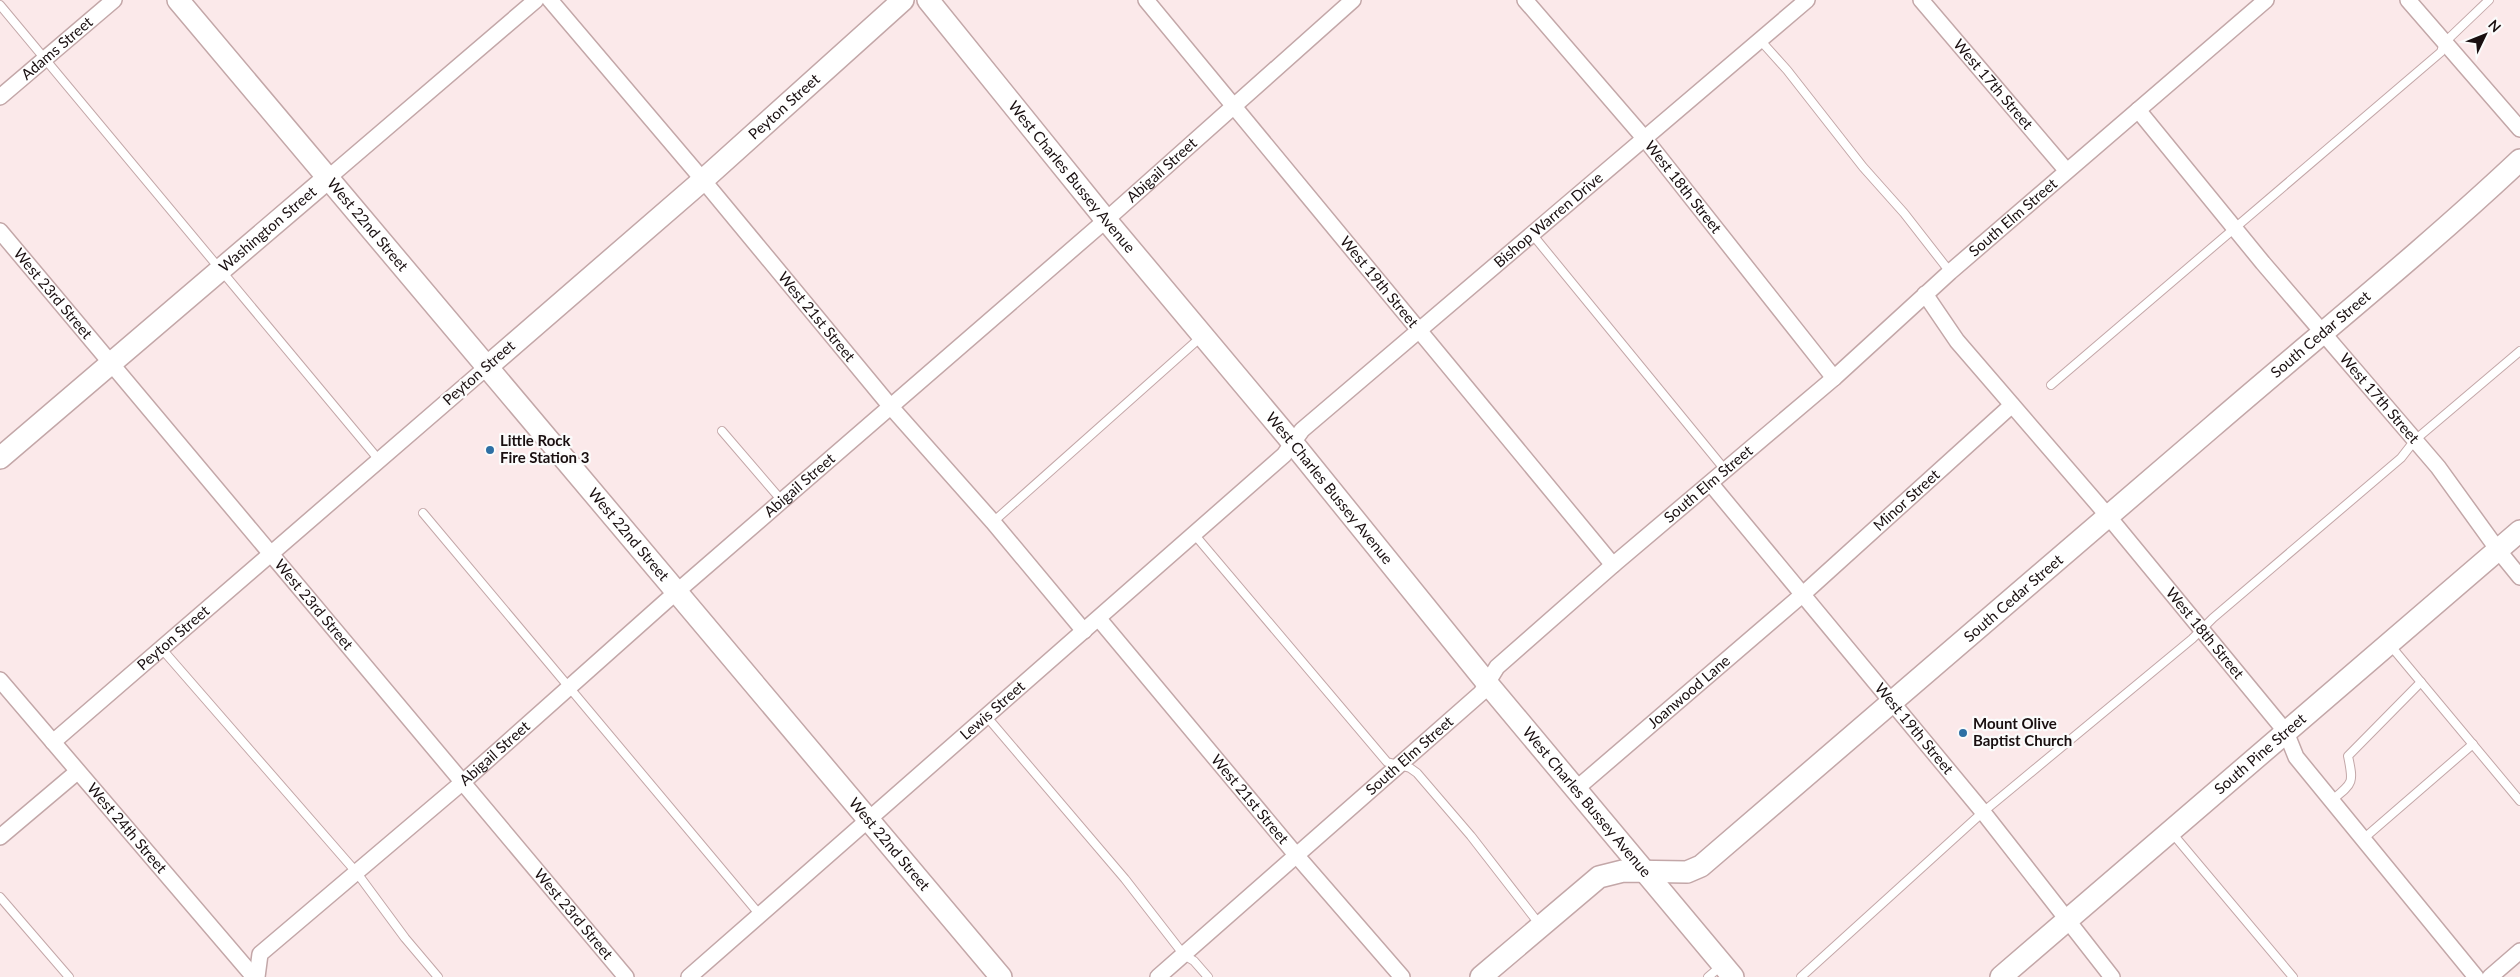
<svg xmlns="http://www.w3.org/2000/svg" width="2520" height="977" font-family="Lato,sans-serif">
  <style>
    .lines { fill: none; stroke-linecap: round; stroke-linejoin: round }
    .lane-casing { stroke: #c3a7a8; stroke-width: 10 }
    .street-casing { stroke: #c3a7a8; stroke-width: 18 }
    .secondary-casing { stroke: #c3a7a8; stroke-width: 24 }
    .lane { stroke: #fff; stroke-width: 8 }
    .street { stroke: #fff; stroke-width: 15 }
    .secondary { stroke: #fff; stroke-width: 21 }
    .poi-dot { fill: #2d6fa4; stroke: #fbfbfb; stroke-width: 2 }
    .labels { text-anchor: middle; stroke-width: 4.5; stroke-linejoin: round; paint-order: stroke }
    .street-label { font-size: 15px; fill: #190f10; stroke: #fbfbfb }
    .poi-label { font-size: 15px; font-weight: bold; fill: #190f10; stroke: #fbfbfb; text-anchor: start }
  </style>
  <rect width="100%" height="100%" fill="#fbe9ea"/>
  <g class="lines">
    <defs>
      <g id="lane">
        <polyline points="0,5 379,460"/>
        <polyline points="1760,40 1787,70 1863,167 1904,213 1950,272"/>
        <polyline points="1532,234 1726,471"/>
        <polyline points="2051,385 2441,52 2444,43 2489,0"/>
        <polyline points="722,431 783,502"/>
        <polyline points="423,513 760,915"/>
        <polyline points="993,522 1201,337"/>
        <polyline points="1194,534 1387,762 1410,768 1417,773 1471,836 1540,925"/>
        <polyline points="2390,645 2520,801"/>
        <polyline points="161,648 357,873 405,938 438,977"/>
        <polyline points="987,717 1125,879 1184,955 1194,961 1208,977"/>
        <path d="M2331,801C2353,783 2354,784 2348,756L2421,682"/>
        <polyline points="2172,833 2293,977"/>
        <polyline points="2362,840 2473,744"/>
        <polyline points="0,897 69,977"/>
        <polyline points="1708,977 1721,966"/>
        <polyline points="1801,977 1983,812 2192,639 2213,618 2401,458 2415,440 2520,351"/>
      </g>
      <g id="street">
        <path id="s1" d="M550,0L703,180L891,407L993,522L1084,631"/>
        <path id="s2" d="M1146,0L1613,565"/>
        <path id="s3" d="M1525,0L1645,139L1834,378"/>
        <path id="s4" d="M1921,0L2066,170"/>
        <polyline points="2408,0 2520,129"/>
        <path id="s5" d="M0,97L114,0"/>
        <path id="s6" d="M2138,110L2263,263L2438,467L2498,550L2520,577"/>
        <polyline points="328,178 536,0"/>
        <path id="s7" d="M0,231L626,977"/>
        <path id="s8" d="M1925,294L1957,341L2108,516L2286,732L2296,757L2476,977"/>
        <path id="s9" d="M1711,484L1983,812L2112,977"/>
        <path id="s10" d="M1099,619L1297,856L1402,977"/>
        <path id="s11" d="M0,680L254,977"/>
        <path id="s12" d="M53,742L487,367"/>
        <path id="s13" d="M1576,789L1802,595L2012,405"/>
        <polyline points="0,837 77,772"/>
        <path id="s14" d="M257,977L260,954L464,781L665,602L1106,220L1353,0"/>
        <path id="s15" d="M689,977L1284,455L1302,430L1807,0"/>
        <path id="s16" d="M1158,977L1481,693L1497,667L1613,565L1834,378L1950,272L2266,0"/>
        <polyline points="2490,977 2520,951"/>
      </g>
      <g id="secondary">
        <path id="s17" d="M178,0L1001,977"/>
        <path id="s18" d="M928,0L1106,220L1292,442L1487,683L1733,977"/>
        <path id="s19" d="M487,367L703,180L903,0"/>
        <path id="s20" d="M0,458L328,178"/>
        <path id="s21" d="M1481,977L1599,877L1623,871L1687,872L1701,866C1872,721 2042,574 2212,427C2315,338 2421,253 2520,160"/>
        <path id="s22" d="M2001,977L2520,531"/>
      </g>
    </defs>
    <use href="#lane" class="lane-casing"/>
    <use href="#street" class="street-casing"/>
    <use href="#secondary" class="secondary-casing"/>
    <use href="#lane" class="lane"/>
    <use href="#street" class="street"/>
    <use href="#secondary" class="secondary"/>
  </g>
  <g class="poi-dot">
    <circle cx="490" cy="450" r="5"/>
    <circle cx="1963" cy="733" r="5"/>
  </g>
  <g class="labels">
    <g class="street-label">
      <text dy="5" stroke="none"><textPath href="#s5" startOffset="75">Adams Street</textPath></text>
      <text dy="5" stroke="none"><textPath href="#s4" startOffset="111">West 17th Street</textPath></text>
      <text dy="5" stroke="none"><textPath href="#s19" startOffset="395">Peyton Street</textPath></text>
      <text dy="5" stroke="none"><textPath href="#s14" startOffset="1218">Abigail Street</textPath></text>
      <text dy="5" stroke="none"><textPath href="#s18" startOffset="228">West Charles Bussey Avenue</textPath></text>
      <text dy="5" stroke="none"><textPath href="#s3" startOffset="245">West 18th Street</textPath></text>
      <text dy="5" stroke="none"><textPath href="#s16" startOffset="1145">South Elm Street</textPath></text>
      <text dy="5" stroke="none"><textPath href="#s15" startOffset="1146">Bishop Warren Drive</textPath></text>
      <text dy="5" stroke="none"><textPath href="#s17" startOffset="294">West 22nd Street</textPath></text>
      <text dy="5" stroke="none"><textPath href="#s20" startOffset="352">Washington Street</textPath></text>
      <text dy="5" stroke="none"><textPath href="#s2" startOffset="366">West 19th Street</textPath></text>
      <text dy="5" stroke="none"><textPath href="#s7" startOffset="82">West 23rd Street</textPath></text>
      <text dy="5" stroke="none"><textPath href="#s1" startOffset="414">West 21st Street</textPath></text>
      <text dy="5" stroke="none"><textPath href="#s21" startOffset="1075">South Cedar Street</textPath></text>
      <text transform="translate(479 373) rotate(-41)" y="5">Peyton Street</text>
      <text dy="5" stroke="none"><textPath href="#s6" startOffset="376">West 17th Street</textPath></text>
      <text dy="5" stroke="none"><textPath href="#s16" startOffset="740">South Elm Street</textPath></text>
      <text dy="5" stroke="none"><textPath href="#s14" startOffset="738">Abigail Street</textPath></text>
      <text dy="5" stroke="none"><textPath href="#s18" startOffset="632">West Charles Bussey Avenue</textPath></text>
      <text dy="5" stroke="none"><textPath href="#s13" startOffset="439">Minor Street</textPath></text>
      <text dy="5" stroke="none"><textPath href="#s17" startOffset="699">West 22nd Street</textPath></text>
      <text dy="5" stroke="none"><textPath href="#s21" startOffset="670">South Cedar Street</textPath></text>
      <text dy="5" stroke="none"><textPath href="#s7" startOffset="488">West 23rd Street</textPath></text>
      <text dy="5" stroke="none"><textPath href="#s8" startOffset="440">West 18th Street</textPath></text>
      <text dy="5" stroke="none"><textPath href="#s12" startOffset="159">Peyton Street</textPath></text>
      <text dy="5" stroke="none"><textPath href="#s13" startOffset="149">Joanwood Lane</textPath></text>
      <text dy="5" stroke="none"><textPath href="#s15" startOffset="404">Lewis Street</textPath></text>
      <text dy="5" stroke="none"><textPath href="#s9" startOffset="318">West 19th Street</textPath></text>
      <text dy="5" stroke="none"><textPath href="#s14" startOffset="332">Abigail Street</textPath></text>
      <text dy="5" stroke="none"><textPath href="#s22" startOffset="342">South Pine Street</textPath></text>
      <text dy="5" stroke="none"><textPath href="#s16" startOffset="335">South Elm Street</textPath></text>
      <text dy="5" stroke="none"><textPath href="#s10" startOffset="235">West 21st Street</textPath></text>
      <text dy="5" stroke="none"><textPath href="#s18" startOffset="1038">West Charles Bussey Avenue</textPath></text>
      <text dy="5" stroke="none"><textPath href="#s11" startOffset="195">West 24th Street</textPath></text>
      <text dy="5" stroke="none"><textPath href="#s17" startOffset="1104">West 22nd Street</textPath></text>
      <text dy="5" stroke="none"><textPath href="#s7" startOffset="892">West 23rd Street</textPath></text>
    </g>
    <g class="poi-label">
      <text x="500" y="446">Little Rock<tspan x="500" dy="17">Fire Station 3</tspan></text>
      <text x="1973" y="729">Mount Olive<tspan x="1973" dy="17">Baptist Church</tspan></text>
    </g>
  </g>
  <g transform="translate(2485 35) rotate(47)" stroke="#fbfbfb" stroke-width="4" paint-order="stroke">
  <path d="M0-4L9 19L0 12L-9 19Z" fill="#190f10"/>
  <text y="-8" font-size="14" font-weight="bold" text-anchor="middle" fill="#190f10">N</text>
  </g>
</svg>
